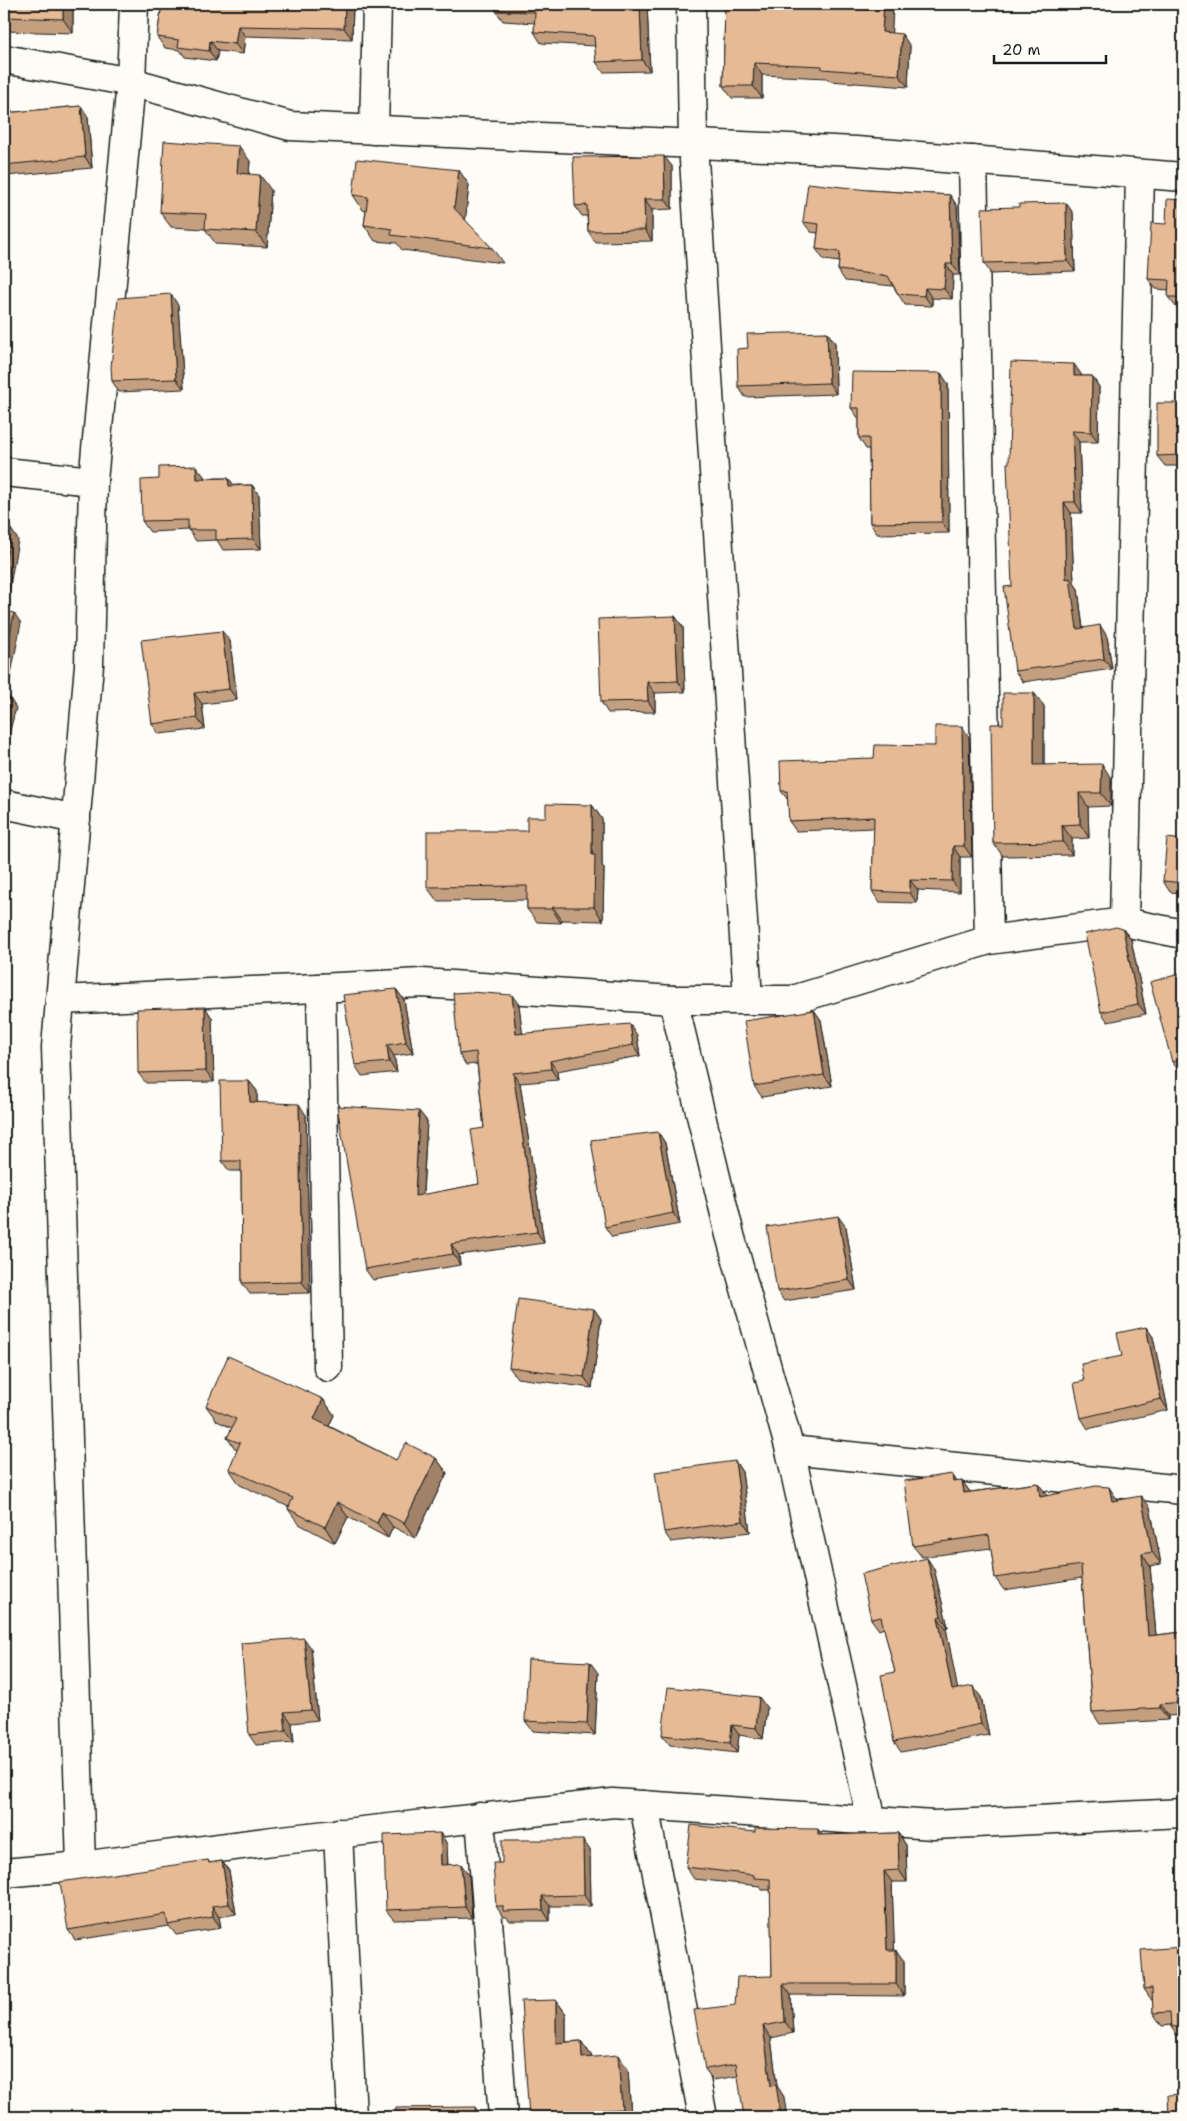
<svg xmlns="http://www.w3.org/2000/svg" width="1187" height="2121" font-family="'Shantell Sans',sans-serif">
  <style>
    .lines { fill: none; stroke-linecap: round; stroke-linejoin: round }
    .minor-casing { stroke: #1c1c1c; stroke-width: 31 }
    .minor { stroke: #fdfcf7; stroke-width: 28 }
    .wall { fill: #c5a080; stroke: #1c1c1c }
    .shaded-wall { fill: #a08268; stroke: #1c1c1c }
    .building { fill: #e5ba95; stroke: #1c1c1c }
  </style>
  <rect width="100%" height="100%" fill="#fdfcf7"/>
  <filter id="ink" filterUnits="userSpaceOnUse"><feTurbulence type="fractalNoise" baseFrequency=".02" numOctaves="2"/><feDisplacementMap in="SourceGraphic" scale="10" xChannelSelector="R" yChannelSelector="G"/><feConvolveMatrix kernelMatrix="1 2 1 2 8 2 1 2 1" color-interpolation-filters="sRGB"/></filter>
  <g filter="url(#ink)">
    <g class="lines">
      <defs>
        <g id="minor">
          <polyline points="691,4 693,144 748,999"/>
          <polyline points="4,59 131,82 290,126 856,151 1183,177"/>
          <polyline points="374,130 377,4"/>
          <polyline points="973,160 989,940"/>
          <polyline points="4,472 93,481"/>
          <polyline points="4,804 76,819"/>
          <polyline points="1124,922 1140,174"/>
          <polyline points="321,988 328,1367"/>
          <polyline points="60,1000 422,983 673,1000 793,1000 989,940 1124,922 1183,934"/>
          <polyline points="673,1000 730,1235 790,1450 872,1821"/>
          <polyline points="790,1450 1183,1490"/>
          <polyline points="644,1805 703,2117"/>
          <polyline points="480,1817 503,2117"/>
          <polyline points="338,1833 352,2117"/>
          <polyline points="81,1866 56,1047 89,665 93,481 131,82 134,4"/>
          <polyline points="4,1873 81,1866 273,1841 613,1803 933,1825 1183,1813"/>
        </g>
      </defs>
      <use href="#minor" class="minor-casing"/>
      <use href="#minor" class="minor"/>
    </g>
    <g class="wall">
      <polygon points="4,4 73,4 73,33 4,31"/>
      <polygon points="162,4 353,4 352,39 245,36 243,54 218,51 216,61 185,57 180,50 165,48 157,37"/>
      <polygon points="496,4 647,4 650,71 603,72 596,62 595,46 541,43 534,32 535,23 503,21 496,11"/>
      <polygon points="725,4 893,8 891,33 910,46 908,87 830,81 827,78 762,75 762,98 732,98 723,86"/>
      <polygon points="81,106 88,117 92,168 6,176 4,173 4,113"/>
      <polygon points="250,161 249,174 271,190 267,247 216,244 205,229 171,227 160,212"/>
      <polygon points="672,166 672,209 652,210 652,241 595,242 588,231 587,216 582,216 575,206"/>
      <polygon points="469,185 465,220 492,248 503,263 402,250 397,243 375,241 364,225 366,211 363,210 353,195"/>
      <polygon points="868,190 950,195 957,206 960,275 953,275 952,299 932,298 932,306 905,305 893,286 845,281 838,270 839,262 824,260 816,249 818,233 811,232 803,222"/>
      <polygon points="1183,200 1183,308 1176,307 1168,297 1169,290 1156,289 1148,279 1166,224"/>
      <polygon points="1066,203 1073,213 1075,271 991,274 984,263 1019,207"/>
      <polygon points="178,305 184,389 119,392 112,381"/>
      <polygon points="827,332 835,343 836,394 745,397 738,386 748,348"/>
      <polygon points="941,373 948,384 949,533 877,534 870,523 869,449 866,449 859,438 859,419 851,408"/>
      <polygon points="1081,374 1081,376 1092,376 1099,387 1098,442 1079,442 1082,513 1071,513 1074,583 1078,589 1083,628 1107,636 1112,669 1023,682 1015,671 1012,586"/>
      <polygon points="1183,403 1183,466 1165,466 1157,456"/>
      <polygon points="204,476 204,478 228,478 234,485 252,485 259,495 261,549 223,550 217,540 196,541 189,530 150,532 142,521"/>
      <polygon points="1183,572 1183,634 1179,628"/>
      <polygon points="675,616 683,627 685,692 655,693 655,712 608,713 601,702"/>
      <polygon points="230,641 237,700 202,704 205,729 159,734 152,724"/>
      <polygon points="1034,693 1044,706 1044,765 1111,778 1111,806 1088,807 1089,838 1072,839 1072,855 1003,856 993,843 1003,724"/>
      <polygon points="969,737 972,857 960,857 960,892 918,890 917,903 879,902 872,891 874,828 796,831 789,821 788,800 781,791 874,758 935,746"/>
      <polygon points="592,805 602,819 602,865 604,869 603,921 562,920 561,923 537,922 527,909 527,900 437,901 427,887 527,831 546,817"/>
      <polygon points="1183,840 1183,893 1170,892 1163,881"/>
      <polygon points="1131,939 1146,1014 1108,1022 1101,1012"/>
      <polygon points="1183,973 1183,1071 1180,1072 1172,1062"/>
      <polygon points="396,989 404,1000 413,1053 394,1056 397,1072 362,1076 355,1065"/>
      <polygon points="519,1005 522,1034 637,1035 640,1056 557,1071 558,1080 520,1083 544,1243 459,1255 460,1265 373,1280 365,1269 427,1121 423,1195 479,1184 484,1128 477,1064 466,1065 459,1054"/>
      <polygon points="205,1007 212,1018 214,1082 146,1083 138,1073"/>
      <polygon points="814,1010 821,1020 832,1086 762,1097 754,1086"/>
      <polygon points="249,1081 257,1091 257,1102 306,1115 310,1293 250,1294 242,1283 241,1171 229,1171 222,1161"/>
      <polygon points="658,1132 665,1143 680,1224 612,1237 605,1227"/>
      <polygon points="846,1227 856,1290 784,1301 777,1291"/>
      <polygon points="594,1309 601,1319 592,1388 517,1378 509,1367"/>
      <polygon points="1146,1327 1153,1337 1168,1410 1088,1429 1081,1418 1084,1381 1122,1356"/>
      <polygon points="323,1399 334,1415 329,1426 396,1460 436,1458 447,1473 415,1538 393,1527 388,1538 348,1517 335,1543 299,1524 288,1509 289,1507 240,1485 229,1469 237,1451 227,1438 232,1428 217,1421 206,1406"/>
      <polygon points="735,1461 742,1472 750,1532 671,1542 664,1532"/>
      <polygon points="962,1481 970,1492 1038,1483 1047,1496 1117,1499 1117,1500 1150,1507 1161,1564 1150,1566 1156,1635 1183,1632 1183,1715 1168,1716 1168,1720 1100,1724 1092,1712 1082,1578 1004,1590 995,1578 991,1548 922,1557 913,1546 958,1482"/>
      <polygon points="927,1558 934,1569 948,1627 946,1628 957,1689 981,1697 989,1735 901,1752 894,1742 895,1672 884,1628 879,1630 871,1619"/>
      <polygon points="311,1648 318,1720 292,1723 294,1742 256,1745 249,1735"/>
      <polygon points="598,1673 595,1735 533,1731 525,1721"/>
      <polygon points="767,1708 763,1739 739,1735 737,1753 670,1745 662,1735"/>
      <polygon points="755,1832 823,1835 898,1833 906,1845 907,1882 892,1882 894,1950 904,1961 904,1996 791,1995 793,2033 771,2038 777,2086 784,2097 738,2076 713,2080 705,2069 735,2005 772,1976 771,1890 762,1890 760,1886 694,1879 686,1867"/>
      <polygon points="440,1833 447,1844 448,1865 469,1875 472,1918 394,1920 386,1910"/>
      <polygon points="590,1850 591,1906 550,1906 550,1921 510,1921 507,1917 503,1917 496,1906 502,1863"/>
      <polygon points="208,1860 210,1863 222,1861 229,1871 236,1914 219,1917 221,1928 176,1935 169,1926 75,1940 68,1930"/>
      <polygon points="1183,1947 1183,2040 1180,2040 1171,2027 1171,2025 1162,2026 1153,2013 1153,2002 1144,1989"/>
      <polygon points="556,2000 566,2014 566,2042 581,2041 591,2055 591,2057 628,2069 631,2117 529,2117"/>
    </g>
    <g class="shaded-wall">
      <polygon points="63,4 73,4 73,33 63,19"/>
      <polygon points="345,4 353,4 352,39 344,28"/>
      <polygon points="640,4 647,4 650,71 642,60"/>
      <polygon points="884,4 890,4 893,8 891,44 882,32"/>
      <polygon points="238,26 245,36 243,54 235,44"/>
      <polygon points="902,34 910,46 908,87 899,75"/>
      <polygon points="210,41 218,51 216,61 209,51"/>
      <polygon points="754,63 762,75 762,98 753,86"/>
      <polygon points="81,106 88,117 92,168 85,157"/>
      <polygon points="239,146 250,161 248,188 237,173"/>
      <polygon points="664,156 672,166 672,209 665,199"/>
      <polygon points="459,170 469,185 465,224 454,208"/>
      <polygon points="260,175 271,190 267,247 256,232"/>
      <polygon points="950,195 957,206 960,275 952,264"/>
      <polygon points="644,199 652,210 652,241 645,230"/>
      <polygon points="1066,203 1073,213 1075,271 1067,261"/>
      <polygon points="946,264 953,275 952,299 944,289"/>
      <polygon points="925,288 932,298 932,306 924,296"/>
      <polygon points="171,294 178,305 184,389 176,379"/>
      <polygon points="827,332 835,343 836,394 829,383"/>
      <polygon points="1074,364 1081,374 1081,386 1074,376"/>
      <polygon points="941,373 948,384 949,533 942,522"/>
      <polygon points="1092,376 1099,387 1098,442 1091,432"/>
      <polygon points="1072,431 1079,442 1082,513 1075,502"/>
      <polygon points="196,466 204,476 204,489 197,479"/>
      <polygon points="228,478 236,488 229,486"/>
      <polygon points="252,485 259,495 261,549 253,539"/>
      <polygon points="1064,502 1071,513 1074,583 1078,589 1084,639 1077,629 1066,579"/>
      <polygon points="11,529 18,540 4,620 4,569"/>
      <polygon points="14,613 21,623 5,705 4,702 4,665"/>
      <polygon points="675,616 683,627 685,692 678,681"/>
      <polygon points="1100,625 1107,636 1112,669 1104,659"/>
      <polygon points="222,631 230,641 237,700 229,689"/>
      <polygon points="647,682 655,693 655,712 648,701"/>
      <polygon points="194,693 202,704 205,729 197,718"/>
      <polygon points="1034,693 1044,706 1044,779 1034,765"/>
      <polygon points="9,697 16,708 4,753 4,715"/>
      <polygon points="962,726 969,737 972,857 964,846"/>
      <polygon points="1102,764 1111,778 1111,806 1101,793"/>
      <polygon points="1079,793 1088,807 1089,838 1080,824"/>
      <polygon points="592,805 602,819 602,865 604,869 603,921 594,907 592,855"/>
      <polygon points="1062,825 1072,839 1072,855 1063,842"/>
      <polygon points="953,846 960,857 960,892 952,881"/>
      <polygon points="910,880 918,890 917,903 910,893"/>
      <polygon points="553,907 562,920 561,923 552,909"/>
      <polygon points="1123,929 1131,939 1146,1014 1138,1004"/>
      <polygon points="396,989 404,1000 413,1053 406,1042"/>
      <polygon points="512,995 519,1005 524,1045 516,1034"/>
      <polygon points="205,1007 212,1018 214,1082 206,1071"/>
      <polygon points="814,1010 821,1020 832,1086 824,1075"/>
      <polygon points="630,1024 637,1035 640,1056 633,1045"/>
      <polygon points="387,1045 394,1056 397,1072 389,1062"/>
      <polygon points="550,1061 557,1071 558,1080 551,1069"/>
      <polygon points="513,1073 520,1083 544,1243 537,1232"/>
      <polygon points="249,1081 257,1091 257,1112 250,1102"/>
      <polygon points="299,1104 306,1115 310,1293 302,1282"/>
      <polygon points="419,1111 427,1121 422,1207 415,1196"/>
      <polygon points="658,1132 665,1143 680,1224 673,1213"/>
      <polygon points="838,1216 846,1227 856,1290 849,1280"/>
      <polygon points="451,1244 459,1255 460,1265 453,1254"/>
      <polygon points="594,1309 601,1319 592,1388 584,1377"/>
      <polygon points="1146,1327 1153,1337 1168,1410 1161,1399"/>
      <polygon points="323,1399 334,1415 325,1434 314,1419"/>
      <polygon points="436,1458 447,1473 415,1538 404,1523"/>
      <polygon points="735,1461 742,1472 750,1532 743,1521"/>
      <polygon points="952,1474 960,1486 953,1482"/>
      <polygon points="962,1481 971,1493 964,1493"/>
      <polygon points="1038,1483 1047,1495 1049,1509 1040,1497"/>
      <polygon points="1109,1487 1117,1499 1120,1513 1112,1501"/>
      <polygon points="1141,1496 1150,1507 1161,1564 1152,1552"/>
      <polygon points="337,1502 348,1517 335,1543 325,1527"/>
      <polygon points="382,1512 393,1527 388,1538 377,1523"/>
      <polygon points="1142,1554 1150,1566 1157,1648 1148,1636"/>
      <polygon points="927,1558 934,1569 948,1627 941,1616"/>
      <polygon points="938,1617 946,1628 960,1701 952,1690"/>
      <polygon points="304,1638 311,1648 318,1720 311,1710"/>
      <polygon points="590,1662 598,1673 595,1735 587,1724"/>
      <polygon points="973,1686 981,1697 989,1735 981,1724"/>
      <polygon points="759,1697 767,1708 763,1739 756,1728"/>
      <polygon points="1160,1704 1168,1716 1168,1720 1160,1708"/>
      <polygon points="284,1712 292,1723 294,1742 286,1731"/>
      <polygon points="732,1725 739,1735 737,1753 730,1743"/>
      <polygon points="818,1829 826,1840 818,1835"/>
      <polygon points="440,1833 447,1844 448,1876 441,1865"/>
      <polygon points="898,1833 906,1845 907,1882 899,1870"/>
      <polygon points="583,1840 590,1850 591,1906 584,1895"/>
      <polygon points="222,1861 229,1871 236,1914 229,1904"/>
      <polygon points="461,1864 469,1875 472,1918 465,1907"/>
      <polygon points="884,1871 892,1882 895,1961 887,1950"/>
      <polygon points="542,1896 550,1906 550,1921 543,1910"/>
      <polygon points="212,1906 219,1917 221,1928 213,1917"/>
      <polygon points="896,1950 904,1961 904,1996 896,1984"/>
      <polygon points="783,1984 791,1995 793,2033 785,2022"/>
      <polygon points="556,2000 566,2014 566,2057 556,2043"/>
      <polygon points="763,2026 771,2038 777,2086 784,2097 787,2117 781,2117 771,2086"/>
      <polygon points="581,2041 591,2055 592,2072 582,2058"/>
      <polygon points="618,2055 628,2069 631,2117 627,2117 622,2109"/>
      <polygon points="475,2107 482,2117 476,2117"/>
      <polygon points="4,2109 10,2117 4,2117"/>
      <polygon points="591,2111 596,2117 591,2117"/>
    </g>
    <g class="building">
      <polygon points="4,4 63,4 63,19 4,17"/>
      <polygon points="162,4 345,4 344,28 238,26 235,44 210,41 209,51 178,47 179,40 157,37"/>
      <polygon points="496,4 640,4 642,60 596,62 594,36 534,32 535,12 496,11"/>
      <polygon points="725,4 884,4 882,32 902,34 899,75 822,69 822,66 754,63 753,86 723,86"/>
      <polygon points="81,106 85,157 4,165 4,113"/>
      <polygon points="164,141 239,146 237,173 260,175 256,232 205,229 206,214 160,212"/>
      <polygon points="664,156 665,199 644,199 645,230 588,231 587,205 575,206 573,157"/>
      <polygon points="357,159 459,170 454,208 492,248 391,235 392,229 364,225 368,197 353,195"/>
      <polygon points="808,183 868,190 950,195 952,264 946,264 944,289 925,288 924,296 898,294 888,276 838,270 840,252 816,249 819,224 803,222"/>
      <polygon points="1167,199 1183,200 1183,297 1168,297 1169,280 1148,279 1151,223 1166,224"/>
      <polygon points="1066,203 1067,261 984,263 982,208 1019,207 1019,204"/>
      <polygon points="171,294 176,379 112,381 111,367 118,298"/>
      <polygon points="827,332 829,383 738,386 737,349 748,348 747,334"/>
      <polygon points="1011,362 1074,364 1074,376 1092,376 1091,432 1072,431 1075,502 1064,502 1066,579 1070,578 1077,629 1100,625 1104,659 1015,671 1004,587 1012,586 1007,463 1009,463"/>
      <polygon points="852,372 941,373 942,522 870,523 869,438 859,438 859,408 851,408"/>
      <polygon points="1157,403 1183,403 1183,455 1157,456"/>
      <polygon points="196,466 197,479 228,478 229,486 252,485 253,539 216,540 216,530 188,530 188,520 142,521 141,480 159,479 159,467"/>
      <polygon points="4,528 11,529 4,569"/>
      <rect x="1179" y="572" width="4" height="56"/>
      <polygon points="4,611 14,613 4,665"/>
      <polygon points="675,616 678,681 647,682 648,701 601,702 598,619"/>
      <polygon points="222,631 229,689 194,693 197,718 152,724 141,640"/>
      <polygon points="1003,693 1034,693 1034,765 1102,764 1101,793 1079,793 1080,824 1062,825 1063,842 993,843 991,724 1003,724"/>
      <polygon points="4,696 9,697 4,715"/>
      <polygon points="935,726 962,726 964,846 953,846 952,881 910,880 910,893 872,891 874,817 789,821 787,791 781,791 780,761 874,758 875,745 935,746"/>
      <polygon points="546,804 592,805 592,855 595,855 594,907 553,907 552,909 527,909 527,886 427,887 427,831 527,831 527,817 546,817"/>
      <polygon points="1167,838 1183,840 1183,883 1163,881"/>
      <polygon points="1116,927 1123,929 1138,1004 1101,1012 1085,934"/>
      <polygon points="1183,973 1183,1059 1172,1062 1150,982"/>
      <polygon points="396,989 406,1042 387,1045 389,1062 355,1065 343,995"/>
      <polygon points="470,992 512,995 516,1034 630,1024 633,1045 550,1061 551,1069 513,1073 537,1232 451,1244 453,1254 365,1269 337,1106 419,1111 415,1196 479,1184 471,1130 484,1128 476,1052 459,1054 453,993"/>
      <polygon points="205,1007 206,1071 138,1073 137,1009"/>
      <polygon points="814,1010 824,1075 754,1086 744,1021"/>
      <polygon points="220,1081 249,1081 250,1102 299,1104 302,1282 242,1283 241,1161 222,1161"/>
      <polygon points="658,1132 673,1213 605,1227 591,1140"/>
      <polygon points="838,1216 849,1280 777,1291 767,1227"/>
      <polygon points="518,1299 594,1309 584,1377 509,1367"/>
      <polygon points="1146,1327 1161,1399 1081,1418 1074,1383 1084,1381 1081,1364 1122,1356 1117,1333"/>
      <polygon points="228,1356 323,1399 314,1419 396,1460 406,1443 436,1458 404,1523 382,1512 377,1523 337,1502 325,1527 288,1509 293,1498 229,1469 240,1443 227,1438 236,1419 206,1406"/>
      <polygon points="735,1461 743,1521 664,1532 655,1472"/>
      <polygon points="952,1474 953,1482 962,1481 964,1493 1038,1483 1040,1497 1096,1486 1109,1487 1112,1501 1141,1496 1152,1552 1142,1554 1148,1636 1183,1632 1183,1702 1160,1704 1160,1708 1092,1712 1081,1565 995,1578 989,1535 913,1546 904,1481"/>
      <polygon points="927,1558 941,1616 938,1617 952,1690 973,1686 981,1724 894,1742 881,1675 895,1672 881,1617 871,1619 861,1574"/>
      <polygon points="304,1638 311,1710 284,1712 286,1731 249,1735 241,1643"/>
      <polygon points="528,1659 590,1662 587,1724 525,1721"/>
      <polygon points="668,1687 759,1697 756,1728 732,1725 730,1743 662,1735"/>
      <polygon points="691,1825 755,1832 755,1828 818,1829 818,1835 898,1833 899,1870 884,1871 887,1950 896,1950 896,1984 783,1984 785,2022 763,2026 771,2086 776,2085 781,2117 744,2117 736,2064 705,2069 694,2010 735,2005 737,1977 772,1976 770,1879 754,1878 754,1875 686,1867"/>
      <polygon points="440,1833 441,1865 461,1864 465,1907 386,1910 384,1835"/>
      <polygon points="502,1840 583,1840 584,1895 542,1896 543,1910 503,1911 503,1906 496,1906 493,1863 502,1863"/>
      <polygon points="208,1860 209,1863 222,1861 229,1904 212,1906 213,1917 168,1925 166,1914 68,1930 60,1882"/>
      <polygon points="1183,1947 1183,2026 1171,2027 1170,2012 1153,2013 1152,1988 1144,1989 1141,1950"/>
      <polygon points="556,2000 556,2043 581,2041 582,2058 618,2055 622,2109 591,2111 591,2117 529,2117 521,2001"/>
      <polygon points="1183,2094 1183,2117 1169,2117 1168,2095"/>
      <polygon points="475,2107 476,2117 396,2117 396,2108"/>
    </g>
  </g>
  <rect width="1187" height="2121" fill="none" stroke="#fdfcf7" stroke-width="20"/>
  <rect x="10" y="10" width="1167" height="2101" fill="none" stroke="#1c1c1c" stroke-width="2" filter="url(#ink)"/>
  <path d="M994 55v8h112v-8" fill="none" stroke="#1c1c1c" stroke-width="2.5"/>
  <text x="1002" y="55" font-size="15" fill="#1c1c1c" stroke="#fdfcf7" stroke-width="4" paint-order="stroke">20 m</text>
</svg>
